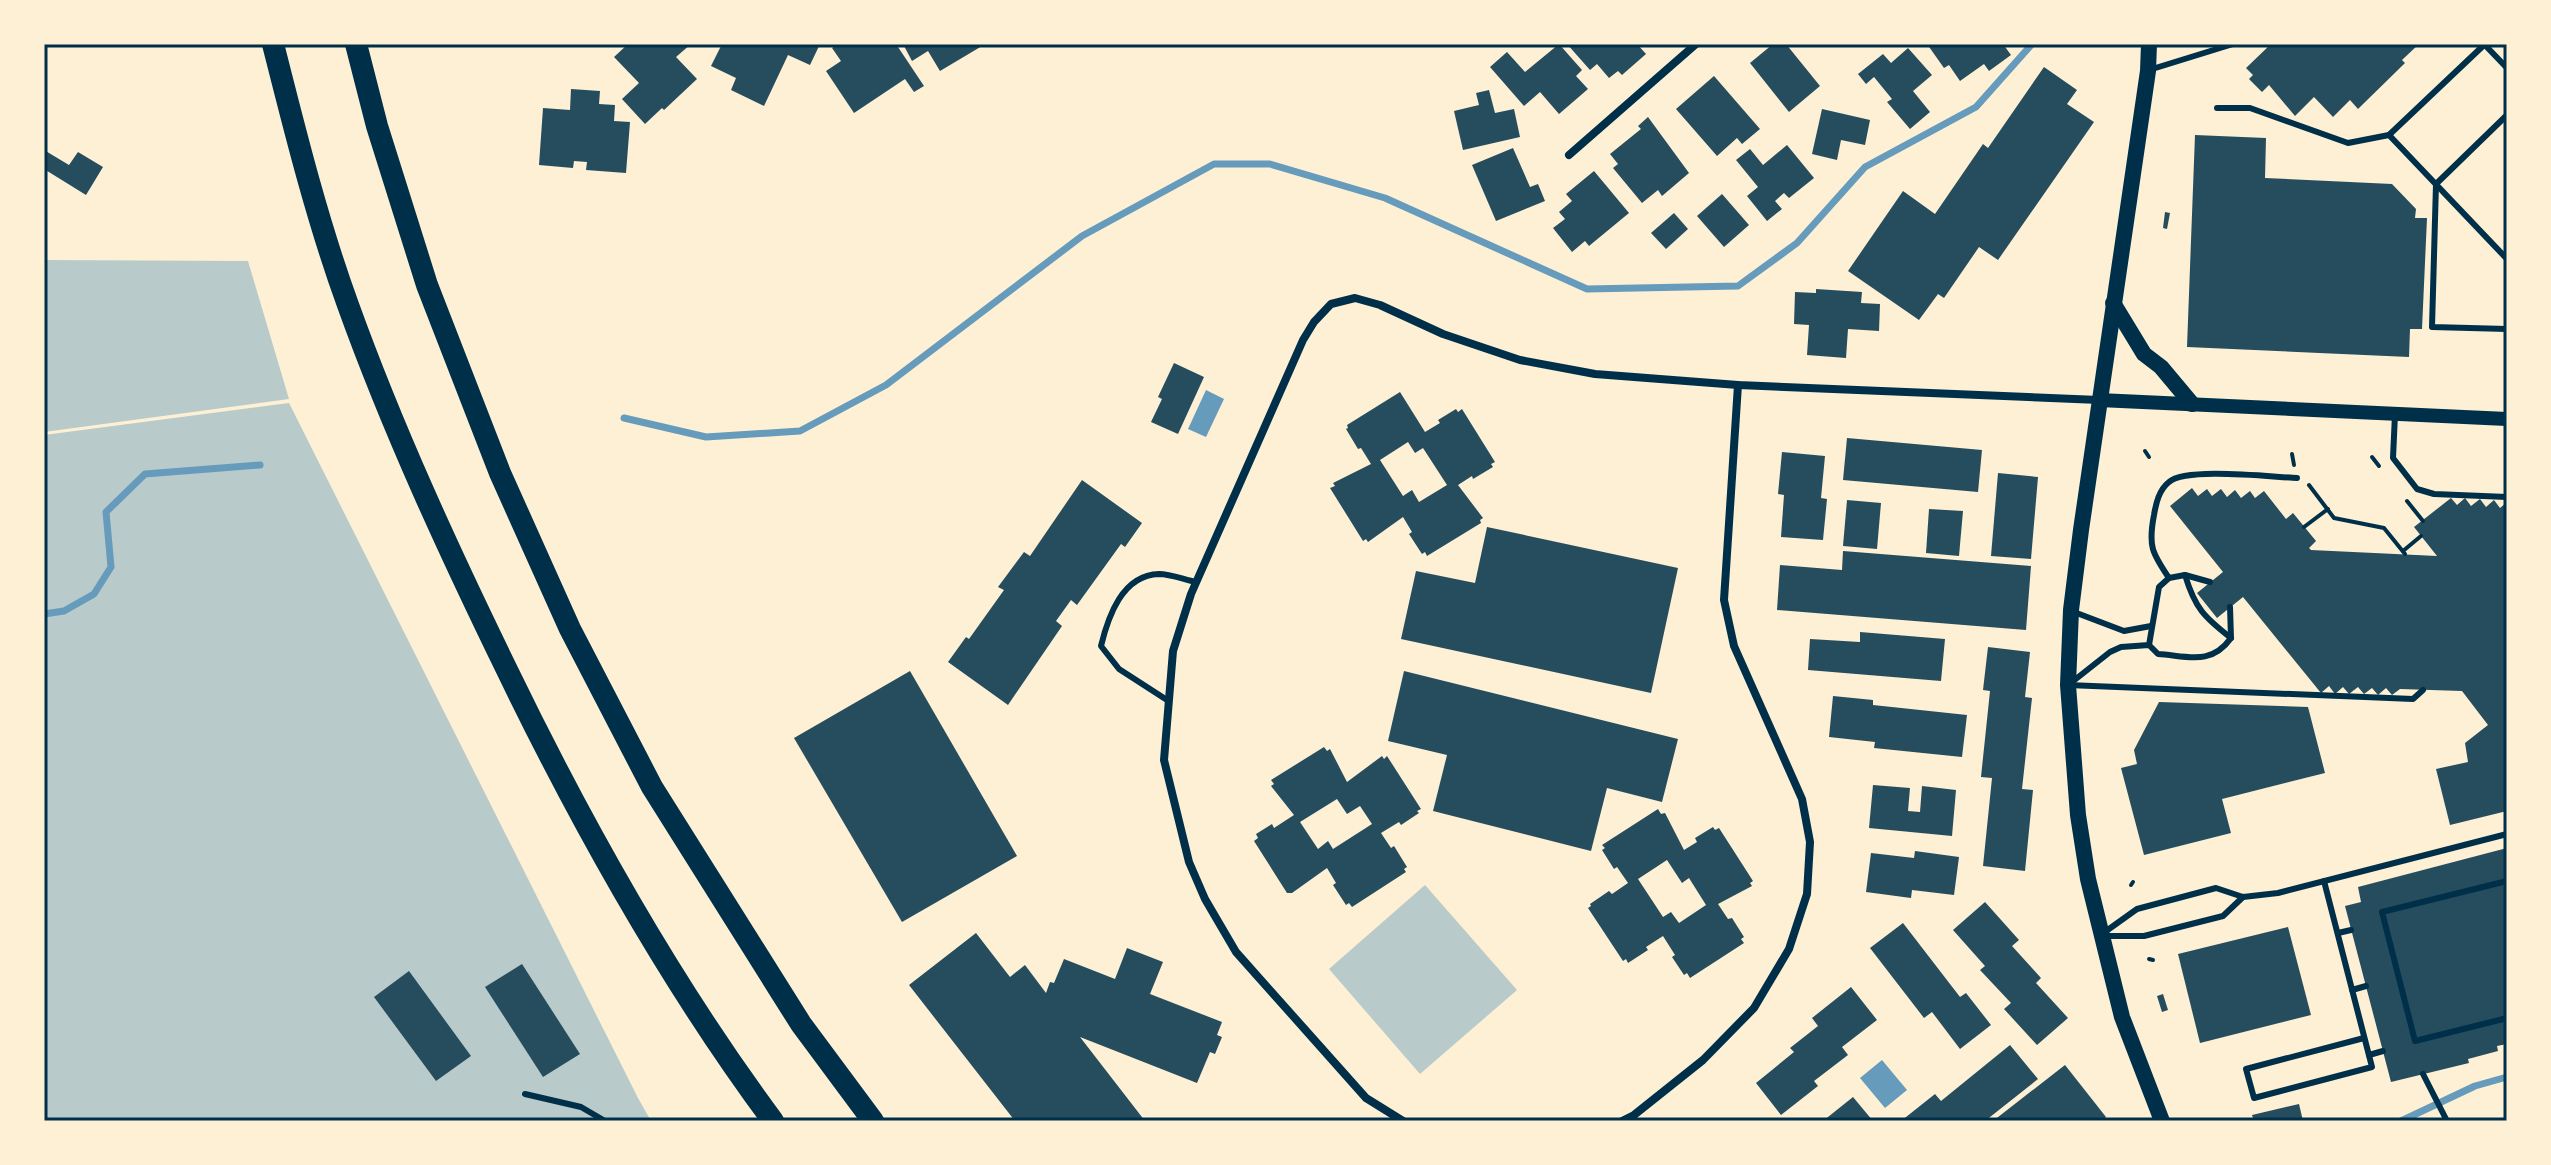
<svg xmlns="http://www.w3.org/2000/svg" width="2551" height="1165" font-family="'Fira Sans',sans-serif">
  <style>
    .green { fill: #b9caca }
    .water { fill: #669bbc }
    .lines { fill: none; stroke-linecap: round; stroke-linejoin: round }
    .stream { stroke: #669bbc; stroke-width: 7 }
    .building { fill: #264d5e; fill-rule: evenodd }
    .path { stroke: #003049; stroke-width: 4 }
    .service { stroke: #003049; stroke-width: 6 }
    .minor { stroke: #003049; stroke-width: 8 }
    .tertiary { stroke: #003049; stroke-width: 14 }
    .secondary { stroke: #003049; stroke-width: 16 }
    .motorway { stroke: #003049; stroke-width: 22 }
    .neatline { fill: none; stroke: #003049; stroke-width: 3 }
  </style>
  <rect width="100%" height="100%" fill="#fdf0d5"/>
  <g class="green">
    <polygon points="44,260 248,261 289,399 44,432"/>
    <polygon points="289,403 638,1098 651,1121 44,1121 44,435"/>
    <polygon points="1425,885 1517,990 1420,1074 1329,969"/>
  </g>
  <g class="water">
    <polygon points="1206,390 1224,399 1206,437 1188,429"/>
    <polygon points="1882,1060 1907,1090 1885,1108 1860,1078"/>
  </g>
  <g class="lines">
    <g class="stream">
      <polyline points="624,418 706,437 800,431 886,385 1082,236 1214,164 1270,164 1385,198 1587,289 1738,286 1797,243 1865,167 1976,107 2032,44"/>
      <polyline points="44,614 64,611 94,594 111,567 106,512 145,474 260,465"/>
      <polyline points="2401,1121 2475,1086 2507,1077"/>
    </g>
  </g>
  <g class="building">
    <polygon points="628,44 691,44 676,57 697,79 664,110 662,108 645,124 622,99 639,83 614,57"/>
    <polygon points="722,44 757,46 820,44 810,65 788,55 764,106 731,90 736,78 711,66"/>
    <polygon points="838,44 896,44 924,86 914,92 905,79 854,113 826,71 841,61 832,48"/>
    <polygon points="903,44 981,44 982,46 940,71 928,51 912,61"/>
    <polygon points="1559,44 1582,70 1576,76 1588,89 1559,114 1540,92 1524,106 1490,67 1507,52 1525,72"/>
    <polygon points="1567,44 1637,44 1646,54 1622,75 1618,71 1609,78 1597,64 1590,70"/>
    <polygon points="1773,44 1786,44 1820,86 1789,112 1750,63"/>
    <polygon points="1927,44 2003,44 2011,55 1989,71 1984,64 1960,81 1949,65 1944,68"/>
    <polygon points="2271,44 2419,44 2402,60 2405,63 2358,109 2350,100 2333,117 2314,97 2295,116 2269,85 2262,92 2249,79 2253,75 2246,68"/>
    <polygon points="1908,48 1932,75 1913,91 1930,112 1910,129 1887,102 1892,99 1874,77 1866,84 1858,74 1883,54 1891,63"/>
    <polygon points="2044,67 2077,90 2067,104 2094,122 1998,260 1979,247 1944,298 1938,294 1919,320 1848,271 1903,191 1935,214 1983,144 1988,148"/>
    <polygon points="1714,76 1760,129 1742,144 1737,138 1717,156 1676,109"/>
    <polygon points="571,89 600,91 599,104 615,105 614,121 630,122 626,173 586,170 587,162 574,161 573,168 539,165 543,108 570,110"/>
    <polygon points="1489,90 1495,113 1514,109 1520,137 1463,150 1454,111 1479,105 1476,93"/>
    <polygon points="1822,109 1870,120 1865,145 1841,140 1837,160 1812,154"/>
    <polygon points="1648,117 1689,173 1662,196 1658,190 1642,203 1613,168 1618,164 1610,154 1641,129 1638,126"/>
    <polygon points="2195,135 2266,138 2265,178 2392,184 2416,209 2415,218 2427,218 2422,329 2410,329 2409,357 2187,347"/>
    <polygon points="1787,145 1814,178 1789,198 1784,193 1775,201 1782,209 1767,221 1747,196 1758,187 1736,160 1750,149 1763,165"/>
    <polygon points="1513,148 1530,187 1538,184 1545,201 1496,221 1472,165"/>
    <polygon points="44,150 69,165 78,152 103,167 86,195 44,169"/>
    <polygon points="1594,171 1629,213 1589,246 1585,241 1572,252 1553,228 1565,219 1559,212 1572,201 1566,194"/>
    <polygon points="1722,194 1749,225 1724,247 1697,216"/>
    <polygon points="2165,212 2170,213 2167,229 2163,228"/>
    <polygon points="1674,213 1688,229 1666,249 1651,233"/>
    <polygon points="1816,289 1862,292 1861,303 1880,304 1879,331 1848,329 1846,358 1807,355 1809,325 1794,324 1795,292 1816,293"/>
    <polygon points="1174,363 1204,377 1178,434 1151,422 1162,399 1158,397"/>
    <path d="M1400,392L1425,432L1440,423L1438,420L1456,409L1458,412L1462,409L1495,462L1491,464L1493,467L1473,479L1472,476L1458,485L1483,518L1480,520L1481,523L1427,556L1425,552L1422,554L1409,534L1412,532L1403,517L1368,542L1366,539L1363,541L1330,488L1335,486L1333,483L1371,464L1361,448L1358,449L1346,429L1348,428L1347,425ZM1408,442L1415,453L1423,448L1447,485L1419,502L1412,490L1403,496L1380,460Z"/>
    <polygon points="1847,438 1982,450 1978,492 1843,480"/>
    <polygon points="1782,452 1825,456 1821,498 1827,499 1823,540 1781,537 1784,495 1778,494"/>
    <polygon points="1998,473 2038,477 2031,559 1991,556"/>
    <polygon points="1082,480 1142,523 1125,547 1121,544 1077,605 1071,600 1056,621 1062,626 1008,705 948,662 966,637 969,639 1004,590 998,587 1024,552 1030,556"/>
    <polygon points="2192,488 2198,496 2207,489 2212,496 2221,489 2227,497 2235,490 2241,498 2250,491 2255,498 2264,491 2286,519 2293,513 2316,541 2309,548 2311,550 2437,556 2414,527 2451,498 2457,505 2465,498 2471,506 2480,499 2486,507 2494,500 2500,508 2507,502 2507,811 2450,825 2436,769 2468,762 2465,743 2488,725 2462,691 2400,689 2392,695 2386,688 2378,695 2372,688 2364,694 2358,687 2349,694 2343,687 2335,694 2329,686 2321,693 2243,597 2217,618 2197,593 2223,572 2170,506"/>
    <polygon points="1847,500 1881,503 1877,549 1843,546"/>
    <polygon points="1929,509 1963,511 1959,556 1926,553"/>
    <polygon points="1487,527 1678,568 1651,693 1401,639 1416,571 1475,583"/>
    <polygon points="1843,551 2031,566 2026,630 1777,610 1780,565 1842,570"/>
    <polygon points="1860,632 1945,639 1941,681 1808,670 1810,639 1860,642"/>
    <polygon points="1988,647 2030,652 2025,697 2032,698 2022,789 2033,790 2025,871 1983,866 1992,778 1981,777 1990,691 1983,690"/>
    <polygon points="910,671 1017,856 902,922 794,738"/>
    <polygon points="1404,671 1678,739 1662,802 1607,788 1591,851 1433,811 1447,755 1388,741"/>
    <polygon points="1833,696 1873,700 1873,705 1967,715 1962,757 1874,748 1875,742 1829,737"/>
    <polygon points="2159,702 2308,707 2325,773 2222,799 2231,833 2144,855 2121,768 2137,764 2134,750"/>
    <path d="M1324,747L1327,751L1330,749L1347,782L1382,756L1384,759L1387,756L1421,809L1417,811L1419,813L1401,825L1399,822L1381,833L1391,848L1394,846L1407,867L1404,869L1406,872L1352,907L1349,903L1346,905L1333,885L1336,883L1327,868L1292,893H1287L1254,841L1258,838L1256,834L1272,824L1274,828L1294,815L1271,786L1274,784L1271,780ZM1337,799L1347,814L1360,806L1372,824L1333,849L1328,841L1318,849L1300,822Z"/>
    <polygon points="1873,785 1910,788 1908,811 1920,812 1922,786 1956,790 1952,836 1869,828"/>
    <path d="M1658,809L1661,814L1665,813L1684,850L1697,842L1695,838L1713,827L1715,830L1719,828L1753,881L1750,883L1752,886L1718,904L1728,919L1732,918L1744,937L1741,939L1744,943L1690,978L1687,973L1684,975L1672,957L1675,955L1663,936L1646,947L1648,950L1628,963L1626,959L1623,961L1588,908L1591,906L1590,904L1609,891L1612,894L1628,883L1617,867L1614,869L1602,850L1605,848L1602,845ZM1667,860L1682,883L1689,878L1706,905L1679,923L1671,912L1663,917L1638,879Z"/>
    <polygon points="2507,848 2507,1044 2497,1046 2498,1051 2468,1059 2469,1063 2391,1082 2345,906 2361,902 2358,887"/>
    <polygon points="1915,851 1959,857 1954,895 1912,890 1911,898 1866,892 1871,853 1914,858"/>
    <polygon points="1985,902 2019,940 2012,946 2041,978 2036,983 2068,1018 2037,1045 2004,1009 2011,1003 1980,970 1985,966 1953,930"/>
    <polygon points="1903,923 1960,997 1966,993 1991,1025 1960,1049 1932,1012 1924,1018 1870,948"/>
    <polygon points="2288,927 2311,1015 2200,1043 2178,954"/>
    <polygon points="976,933 1010,977 1025,965 1046,993 1050,982 1054,983 1064,959 1115,979 1127,948 1163,962 1150,994 1222,1022 1217,1035 1222,1037 1215,1054 1210,1052 1197,1083 1080,1037 1145,1121 1015,1121 909,985"/>
    <polygon points="522,964 580,1054 543,1077 485,987"/>
    <polygon points="409,971 471,1056 436,1081 374,997"/>
    <polygon points="1851,987 1877,1020 1842,1047 1848,1055 1814,1081 1818,1086 1781,1115 1756,1083 1794,1052 1790,1048 1818,1026 1812,1018"/>
    <polygon points="2163,994 2168,1010 2162,1012 2157,996"/>
    <polygon points="2010,1045 2038,1079 1985,1121 1901,1121 1935,1094 1941,1101"/>
    <polygon points="2065,1065 2106,1117 2101,1121 1993,1121"/>
    <polygon points="1853,1097 1873,1121 1823,1121"/>
    <polygon points="2299,1104 2303,1121 2254,1121 2252,1115"/>
  </g>
  <g class="lines">
    <g class="path">
      <polyline points="2145,451 2149,457"/>
      <polyline points="2292,454 2294,465"/>
      <polyline points="2372,457 2379,466"/>
      <polyline points="2309,485 2334,518 2384,528 2405,554"/>
      <polyline points="2407,501 2423,521"/>
      <polyline points="2304,527 2328,509"/>
      <polyline points="2403,551 2421,536"/>
      <polyline points="2131,885 2133,882"/>
      <polyline points="2149,959 2153,960"/>
    </g>
    <g class="service">
      <polyline points="2484,44 2507,68"/>
      <polyline points="2149,70 2233,44"/>
      <polyline points="2217,108 2250,108 2348,143 2389,135 2484,45"/>
      <polyline points="2507,115 2436,184 2432,327 2507,329"/>
      <polyline points="2389,135 2507,259"/>
      <polyline points="2395,414 2393,458 2417,489 2434,494 2507,497"/>
      <polyline points="2185,575 2210,582"/>
      <path d="M2169,578C2152,553 2148,546 2154,515C2156,503 2159,490 2169,482C2186,467 2271,477 2297,478"/>
      <polyline points="2230,607 2231,638"/>
      <polyline points="2074,612 2124,631 2151,626"/>
      <path d="M2072,682L2110,652L2121,647L2149,645L2158,654C2188,656 2211,666 2231,638C2204,617 2195,608 2185,575L2169,578L2159,587L2149,645"/>
      <polyline points="2068,685 2413,699 2423,690"/>
      <path d="M1167,700L1119,669L1101,646C1108,617 1122,575 1159,574C1171,574 1185,580 1196,582"/>
      <polyline points="2324,881 2372,1067 2254,1098 2246,1069 2364,1038"/>
      <polyline points="2507,881 2382,912 2415,1041 2507,1018"/>
      <polyline points="2338,933 2351,930"/>
      <polyline points="2102,934 2137,909 2216,888 2243,897 2278,893 2507,834"/>
      <polyline points="2105,936 2144,936 2223,916 2243,897"/>
      <polyline points="2352,990 2366,986"/>
      <polyline points="2369,1055 2383,1051"/>
      <polyline points="2423,1074 2447,1121"/>
      <polyline points="525,1094 581,1107 605,1121"/>
    </g>
    <g class="minor">
      <polyline points="1569,155 1696,44"/>
      <polyline points="1403,1121 1366,1098 1236,952 1205,899 1189,862 1164,760 1173,651 1191,594 1303,340 1314,322 1331,304 1355,298 1380,305 1443,334 1520,360 1595,374 1738,385 2099,400"/>
      <polyline points="1622,1121 1634,1115 1703,1060 1754,1008 1789,949 1807,894 1810,842 1802,799 1734,646 1724,600 1738,385"/>
    </g>
    <polyline class="tertiary" points="2099,400 2507,419"/>
    <g class="secondary">
      <polyline points="2149,44 2148,71 2081,530 2071,610 2068,685 2078,815 2088,879 2122,1017 2162,1121"/>
      <polyline points="2113,303 2144,354 2161,367 2192,404"/>
    </g>
    <g class="motorway">
      <path d="M273,44C295,131 317,220 348,305C393,430 449,551 507,670C583,827 669,981 773,1121"/>
      <polyline points="356,44 377,126 427,285 500,473 570,629 652,787 801,1024 873,1121"/>
    </g>
  </g>
  <rect width="2551" height="1165" fill="none" stroke="#fdf0d5" stroke-width="92"/>
  <rect x="46" y="46" width="2459" height="1073" class="neatline"/>
</svg>
